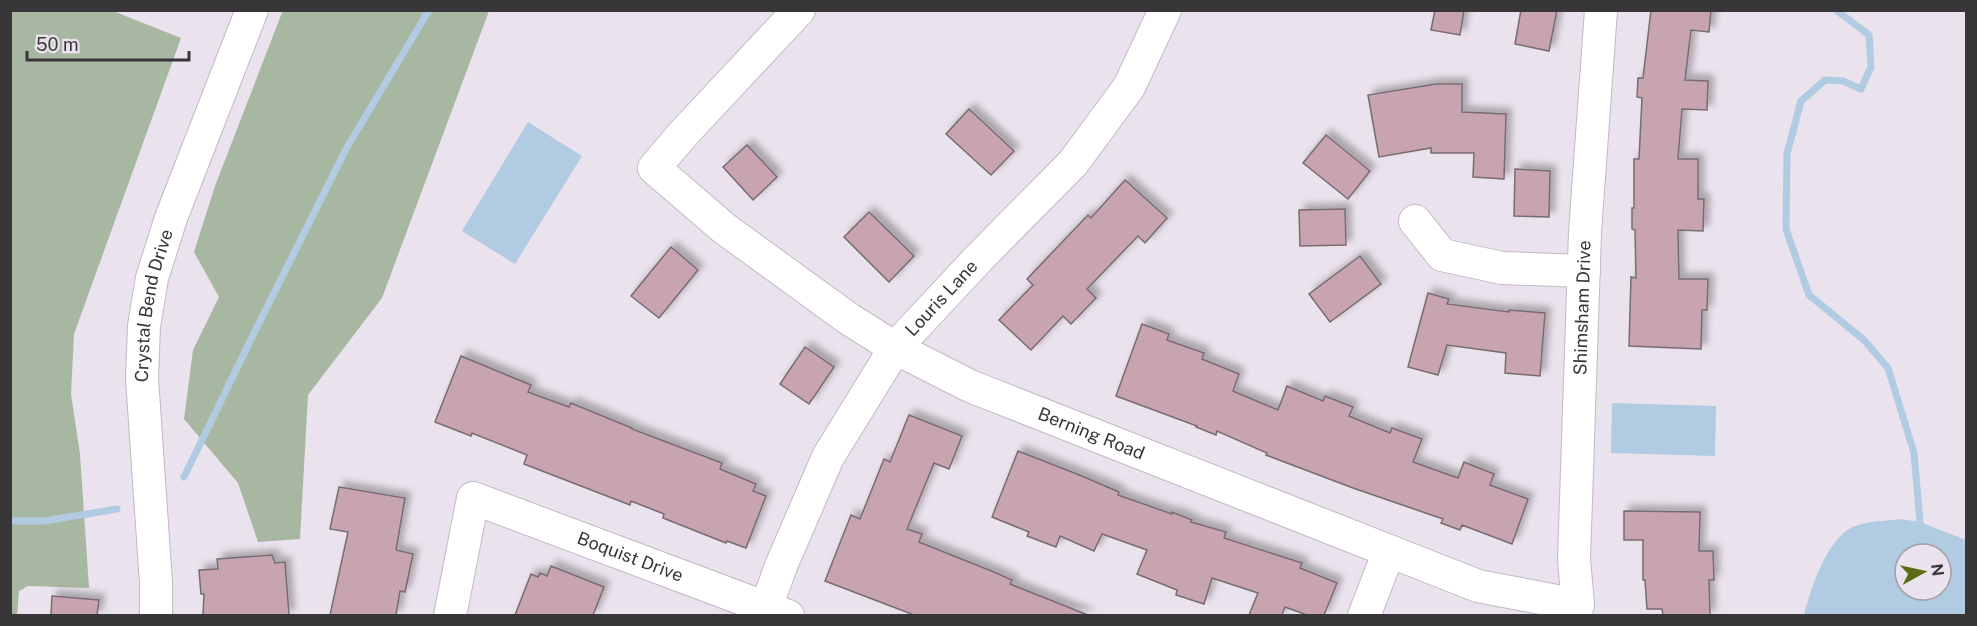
<svg xmlns="http://www.w3.org/2000/svg" width="1977" height="626" font-family="'Public Sans',sans-serif">
  <style>
    .green { fill: #a8b7a2 }
    .water { fill: #b1cbe3; fill-rule: evenodd }
    .lines { fill: none; stroke-linecap: round; stroke-linejoin: round }
    .stream { stroke: #b1cbe3; stroke-width: 7 }
    .building { fill: #c8a4b0; stroke: #786c70; stroke-width: 1.5; filter: url(#shadow) }
    .minor-casing { stroke: #c1bac3; stroke-width: 34 }
    .minor { stroke: #fff; stroke-width: 32 }
    .labels { text-anchor: middle; stroke-width: 4.5; stroke-linejoin: round; paint-order: stroke }
    .street-label { font-size: 18px; fill: #383639; stroke: #eae2ec }
  </style>
  <defs>
    <filter id="shadow"><feDropShadow dx="5.5" dy="-5.5" stdDeviation="3" flood-color="#0004"/></filter>
  </defs>
  <rect width="100%" height="100%" fill="#eae2ec"/>
  <g class="green">
    <polygon points="283,10 489,11 382,298 308,395 300,539 258,542 238,483 184,419 193,350 219,297 194,252 215,186"/>
    <polygon points="10,11 113,11 181,38 74,334 71,394 80,454 89,588 28,586 19,591 17,616 10,615"/>
  </g>
  <g class="water">
    <polygon points="528,122 582,156 515,264 462,231"/>
    <polygon points="1612,403 1716,406 1715,456 1611,453"/>
    <path d="M1900,519L1920,522L1966,540V615H1804C1811,589 1828,533 1858,525C1871,521 1886,521 1900,519ZM1905,554H1941V590H1905Z"/>
  </g>
  <g class="lines">
    <g class="stream">
      <polyline points="1836,10 1869,35 1871,67 1861,89 1843,81 1825,80 1801,101 1787,154 1786,229 1809,295 1864,340 1888,368 1914,453 1920,522 1919,531"/>
      <polyline points="184,477 254,333 346,149 429,10"/>
      <polyline points="10,521 44,521 117,509"/>
    </g>
  </g>
  <g class="building">
    <polygon points="1435,10 1464,10 1460,35 1431,30"/>
    <polygon points="1521,10 1557,10 1549,51 1515,44"/>
    <polygon points="1651,10 1711,10 1709,32 1691,30 1685,80 1708,81 1707,110 1682,109 1678,159 1698,159 1698,199 1704,199 1703,231 1678,230 1679,279 1708,279 1707,310 1702,310 1701,349 1629,346 1631,277 1636,278 1635,230 1632,229 1632,208 1634,208 1634,159 1639,159 1642,98 1637,97 1638,78 1643,78"/>
    <polygon points="1436,84 1462,84 1462,112 1506,114 1504,179 1473,177 1474,153 1431,153 1431,148 1379,157 1368,95"/>
    <polygon points="969,109 1014,151 991,175 946,134"/>
    <polygon points="1326,135 1370,171 1348,199 1303,163"/>
    <polygon points="747,145 777,177 753,200 723,167"/>
    <polygon points="1515,169 1550,171 1549,217 1514,216"/>
    <polygon points="1125,180 1167,218 1145,243 1138,236 1087,289 1096,298 1071,324 1063,316 1031,350 999,320 1033,285 1027,279 1088,215 1091,218"/>
    <polygon points="1345,209 1346,245 1300,246 1299,210"/>
    <polygon points="869,212 914,256 889,282 844,237"/>
    <polygon points="671,247 698,270 659,318 631,296"/>
    <polygon points="1360,256 1381,284 1330,322 1309,294"/>
    <polygon points="1428,293 1449,299 1447,304 1509,312 1509,310 1545,313 1540,376 1505,373 1506,353 1447,345 1438,375 1408,367"/>
    <polygon points="1142,324 1169,334 1167,340 1204,353 1202,359 1239,374 1233,391 1278,410 1287,386 1323,401 1325,396 1353,407 1349,416 1390,433 1392,428 1422,439 1413,462 1458,478 1464,462 1494,474 1490,485 1528,499 1512,544 1462,525 1460,530 1441,523 1443,519 1353,488 1266,455 1267,453 1217,431 1216,435 1196,427 1197,426 1116,396"/>
    <polygon points="805,347 834,367 809,404 780,384"/>
    <polygon points="461,356 531,385 528,392 569,407 571,403 632,428 632,429 722,463 720,469 756,484 753,491 766,496 746,548 727,541 726,543 663,518 664,514 631,501 630,505 524,464 527,455 472,433 471,436 435,422"/>
    <polygon points="909,415 962,436 949,469 934,463 907,529 922,534 919,542 994,572 1012,580 1010,584 1088,615 914,615 825,581 851,515 860,519 884,459 890,462"/>
    <polygon points="1018,451 1082,476 1119,492 1118,495 1172,514 1172,512 1192,520 1191,522 1226,532 1224,538 1302,563 1300,568 1337,583 1324,615 1307,615 1285,607 1282,615 1249,615 1258,593 1212,578 1204,604 1176,595 1177,590 1137,574 1147,550 1102,534 1094,551 1060,536 1056,547 1027,536 1029,532 992,517"/>
    <polygon points="339,487 405,498 396,550 413,554 405,592 400,591 396,615 330,615 348,532 330,529"/>
    <polygon points="1624,511 1700,512 1699,551 1713,551 1714,580 1709,580 1710,615 1663,615 1662,609 1647,609 1645,580 1643,580 1643,540 1624,540"/>
    <polygon points="272,555 275,563 285,562 289,615 203,615 204,594 201,594 199,570 218,569 217,559"/>
    <polygon points="551,566 604,587 593,615 515,615 531,574 538,577 540,573 547,576"/>
    <polygon points="52,596 99,600 97,615 51,615"/>
  </g>
  <g class="lines">
    <defs>
      <g id="minor">
        <path id="s1" d="M799,10L683,134L654,168L725,229L849,319L895,348L970,386L1478,586L1578,605L1574,559L1585,232L1601,10"/>
        <polyline points="1415,221 1442,255 1502,268 1584,271"/>
        <path id="s2" d="M156,616V583L142,378L144,326L152,278L171,218L252,10"/>
        <path id="s3" d="M450,616L473,498L788,616"/>
        <path id="s4" d="M763,616L781,566L828,457L895,348L979,258L1073,163L1129,87L1165,10"/>
        <polyline points="1364,616 1389,551"/>
      </g>
    </defs>
    <use href="#minor" class="minor-casing"/>
    <use href="#minor" class="minor"/>
  </g>
  <g class="labels">
    <g class="street-label">
      <text dy="6" stroke="none"><textPath href="#s4" startOffset="368">Louris Lane</textPath></text>
      <text dy="6" stroke="none"><textPath href="#s2" startOffset="312">Crystal Bend Drive</textPath></text>
      <text dy="6" stroke="none"><textPath href="#s1" startOffset="1545">Shimsham Drive</textPath></text>
      <text dy="6" stroke="none"><textPath href="#s1" startOffset="730">Berning Road</textPath></text>
      <text dy="6" stroke="none"><textPath href="#s3" startOffset="288">Boquist Drive</textPath></text>
    </g>
  </g>
  <rect width="1977" height="626" fill="none" stroke="#383639" stroke-width="24"/>
  <g transform="translate(1923 572) rotate(82)"><circle r="28" fill="#eae2ec" stroke="#a39da4" stroke-width="1.5"/>
  <path d="M0-4.5L10 22L0 15L-10 22Z" fill="#5a6b16"/>
  <text y="-9" font-size="16" font-weight="bold" text-anchor="middle" fill="#383639">N</text>
  </g>
  <path d="M27 51v9h162v-9" fill="none" stroke="#383639" stroke-width="3"/>
  <text x="36" y="51" font-size="18" fill="#383639" stroke="#eae2ec" stroke-width="4.5" paint-order="stroke">50 m</text>
</svg>
